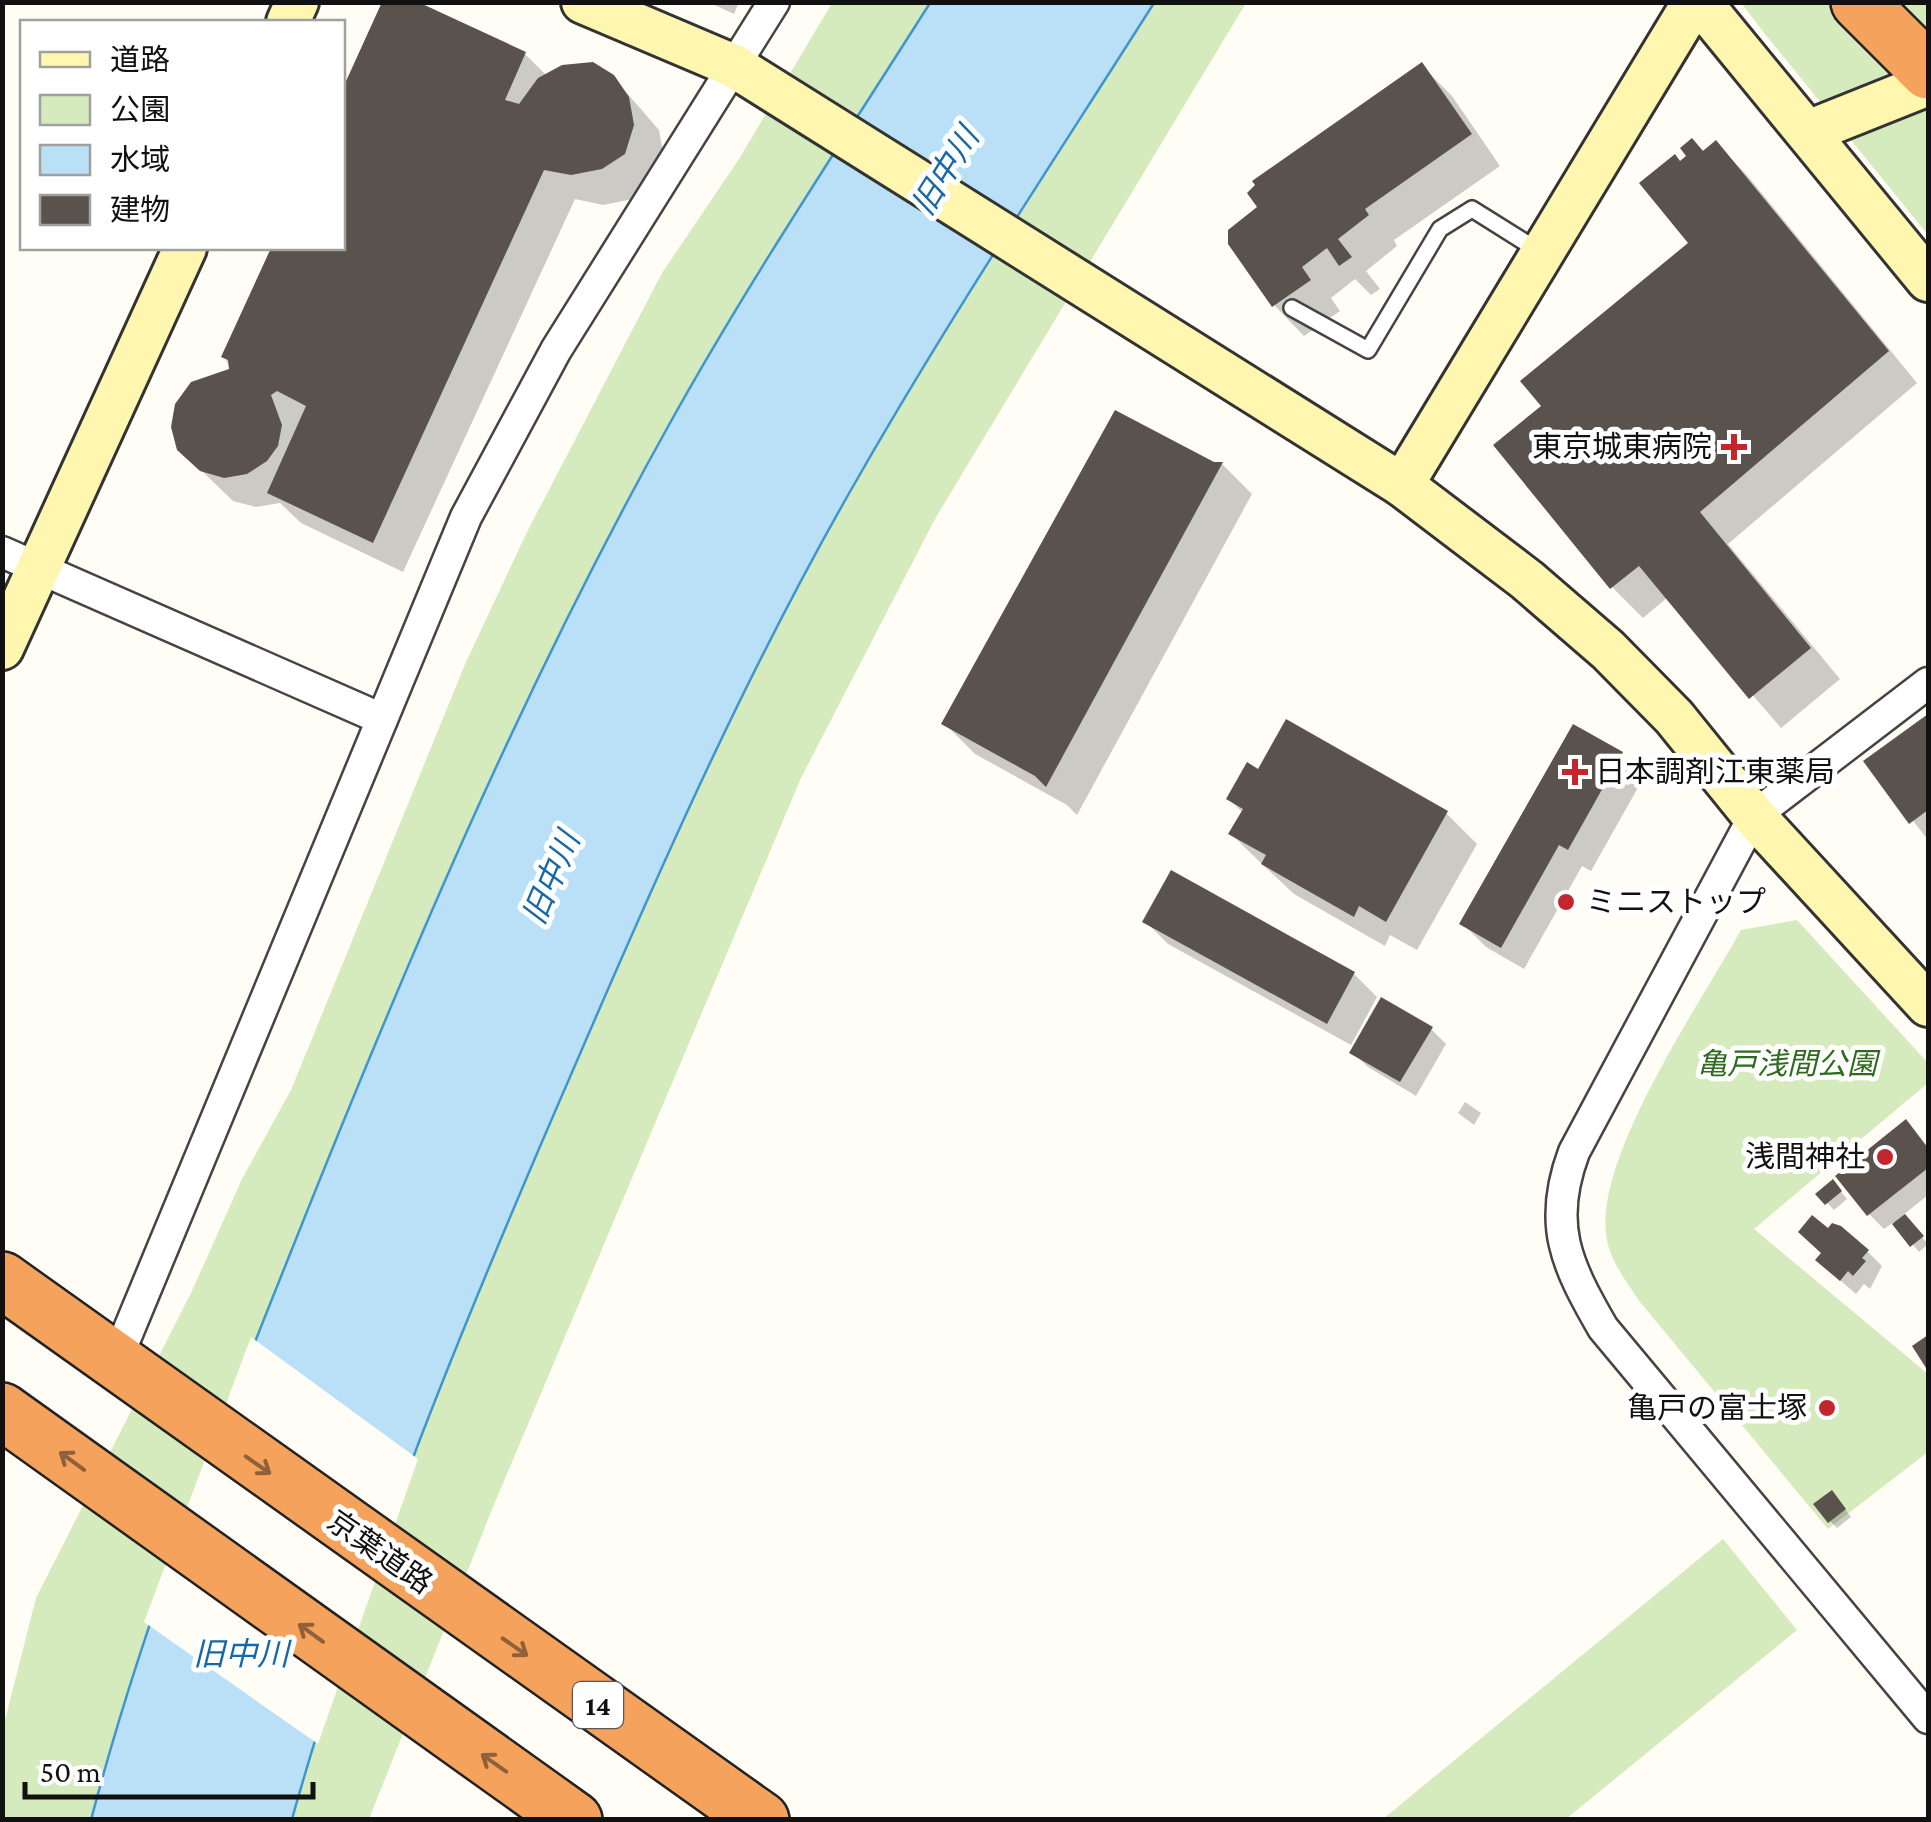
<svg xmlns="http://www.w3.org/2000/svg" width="1931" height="1822" font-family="'Crimson Pro','Noto Sans JP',serif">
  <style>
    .green { fill: #d5ebbd }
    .water { fill: #b9e0f7; stroke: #3f96cf; stroke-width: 2.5 }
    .pier { fill: #fffdf5 }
    .shadow { fill: #0003 }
    .building { fill: #5a524d }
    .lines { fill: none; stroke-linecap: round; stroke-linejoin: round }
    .lane-casing { stroke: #444; stroke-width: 20 }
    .street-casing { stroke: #444; stroke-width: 35 }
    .secondary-casing { stroke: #333; stroke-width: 48 }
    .highway-casing { stroke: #222; stroke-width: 60 }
    .lane { stroke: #fff; stroke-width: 15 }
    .street { stroke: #fff; stroke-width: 30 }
    .secondary { stroke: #fff6b0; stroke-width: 42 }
    .highway { stroke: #f5a25d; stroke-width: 55 }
    .oneway { stroke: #8e613b }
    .poi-dot { fill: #c4262e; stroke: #fff; stroke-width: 4 }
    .labels { text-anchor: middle; stroke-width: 10; stroke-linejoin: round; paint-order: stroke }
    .shield { fill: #fff; stroke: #585858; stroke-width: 2.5 }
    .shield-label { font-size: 28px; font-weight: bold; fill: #111 }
    .poi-label { font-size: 30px; fill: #111; stroke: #fff; text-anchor: end }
    .park-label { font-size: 30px; font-style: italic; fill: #2f6b1f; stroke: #fff }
    .street-label { font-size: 30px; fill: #111; stroke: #fff }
    .water-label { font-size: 32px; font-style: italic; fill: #1768a6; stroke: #fff }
  </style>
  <rect width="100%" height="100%" fill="#fffdf5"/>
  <g class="green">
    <path d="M832,3H930C842,142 750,279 670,423C522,688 404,968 292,1249C217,1436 142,1624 91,1819L3,1820V1728L36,1598L191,1293L242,1179L291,1090L466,662L526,534L662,273L739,159Z"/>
    <path d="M1154,3H1246L935,519L801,778L493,1507L369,1819L292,1820C364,1563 467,1314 573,1070C660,868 749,666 859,476C951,315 1055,159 1154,3Z"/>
    <polygon points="1741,3 1928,3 1928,235 1765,34"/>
    <path d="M1797,920L1928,1063V1083L1754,1229L1928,1374V1452L1828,1529L1640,1302C1626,1281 1609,1260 1606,1234C1597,1153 1700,1004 1741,930Z"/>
    <polygon points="1723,1539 1797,1630 1566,1819 1383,1819"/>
  </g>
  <path class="water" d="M930,3H1154C1055,159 951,315 859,476C749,666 660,868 573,1070C467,1314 364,1563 292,1819L91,1820C142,1624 217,1436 292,1249C404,968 522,688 670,423C750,279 842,142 930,3Z"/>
  <polygon class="pier" points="251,1337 418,1459 318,1744 144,1622"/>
  <g class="shadow">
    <polygon points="708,2 739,2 734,14"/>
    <polygon points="525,54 547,76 613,77 659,130 664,157 633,199 603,205 575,199 403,572 301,523 280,503 256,507 233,501 179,449 231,370 224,356 273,248 342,248"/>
    <polygon points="1421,65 1452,96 1500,166 1394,240 1397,246 1366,271 1380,289 1371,295 1355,279 1331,298 1340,311 1304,336 1274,305"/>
    <polygon points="1715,143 1746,174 1917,383 1728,544 1840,679 1781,728 1668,597 1643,618 1612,587 1497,446 1544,407 1692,243 1681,163"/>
    <polygon points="1213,464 1222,464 1252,494 1077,815 1067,805 975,754 945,724"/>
    <polygon points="1928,717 1928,840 1867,762"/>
    <polygon points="1621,754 1644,777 1591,871 1582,866 1524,969 1486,947 1463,924"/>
    <polygon points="1229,799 1446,813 1477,844 1417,950 1390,935 1385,946 1294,894 1262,864 1231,834 1243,813"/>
    <polygon points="1172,873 1354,974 1377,997 1351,1045 1168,944 1145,921"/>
    <polygon points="1431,1029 1446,1044 1416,1096 1368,1067 1352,1052"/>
    <polygon points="1465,1102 1481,1113 1474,1125 1458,1113"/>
    <polygon points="1906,1123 1928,1148 1928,1195 1903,1215 1928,1244 1919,1252 1894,1222 1884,1229 1869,1214"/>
    <polygon points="1839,1189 1847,1199 1834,1210 1819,1194"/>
    <polygon points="1828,1232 1867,1251 1882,1266 1870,1289 1864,1284 1856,1294 1833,1274 1823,1253"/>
    <polygon points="1838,1500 1851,1517 1837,1528 1830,1521"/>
  </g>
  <g class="building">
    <polygon points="382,2 418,2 526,52 505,100 519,104 538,78 562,65 593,62 614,75 629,97 634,125 625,154 602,169 571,175 544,170 373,543 267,493 306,406 277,391 271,395 282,425 278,446 267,461 247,474 224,478 200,471 177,450 171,427 175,404 191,382 229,369 228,360 221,357 271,248 342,248 342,90"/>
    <polygon points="1422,62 1472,134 1365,209 1369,215 1338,239 1352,257 1339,266 1327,248 1302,267 1311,280 1272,307 1228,244 1228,230 1257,207 1247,193 1255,185 1252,181"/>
    <polygon points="1692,138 1703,151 1716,140 1889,351 1700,512 1811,648 1749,699 1639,566 1610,589 1493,445 1541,406 1520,381 1688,243 1639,183 1675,154 1680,161 1686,156 1680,148"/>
    <polygon points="1115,410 1214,462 1223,462 1046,787 1035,776 941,724"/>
    <polygon points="1928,714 1928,810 1909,824 1863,761"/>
    <polygon points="1286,719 1448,811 1386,922 1359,906 1354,917 1261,864 1266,855 1228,834 1243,809 1226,799 1247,762 1258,769"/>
    <polygon points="1573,724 1623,752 1568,850 1559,845 1501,948 1459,924"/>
    <polygon points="1171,870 1355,972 1327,1024 1142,922"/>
    <polygon points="1381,997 1433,1027 1400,1082 1349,1053"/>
    <polygon points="1906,1119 1928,1148 1928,1168 1867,1216 1835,1176"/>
    <polygon points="1833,1179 1842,1191 1825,1205 1815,1194"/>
    <polygon points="1905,1214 1924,1236 1910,1247 1892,1224"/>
    <polygon points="1812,1215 1828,1228 1832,1223 1841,1226 1869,1250 1862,1258 1866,1261 1853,1276 1848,1271 1840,1281 1815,1260 1821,1253 1798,1232"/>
    <polygon points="1928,1335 1928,1371 1912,1346"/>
    <polygon points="1832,1490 1846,1509 1828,1523 1813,1504"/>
  </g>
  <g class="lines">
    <defs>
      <polyline id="lane" points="1292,308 1368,350 1440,229 1472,209 1539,251"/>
      <g id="street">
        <polyline points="2,552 382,719"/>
        <path d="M1928,683L1754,816L1574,1152C1547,1224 1566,1264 1603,1328L1928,1718"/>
        <polyline points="115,1363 466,517 556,350 774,2"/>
      </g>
      <g id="secondary">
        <polyline points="583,2 734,66 1402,485 1527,580 1608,650 1674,717 1754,816 1928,1005"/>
        <polyline points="1700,2 1928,280"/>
        <polyline points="288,22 297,2"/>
        <polyline points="1808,132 1928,84"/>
        <polyline points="1402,485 1694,2"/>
        <polyline points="2,648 185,248"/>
      </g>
      <g id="highway">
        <polyline points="1859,2 1928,71"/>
        <polyline points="2,1280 761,1820"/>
        <polyline points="2,1411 574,1820"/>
      </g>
    </defs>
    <use href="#lane" class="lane-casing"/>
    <use href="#street" class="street-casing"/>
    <use href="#secondary" class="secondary-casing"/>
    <use href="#highway" class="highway-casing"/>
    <use href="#lane" class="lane"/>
    <use href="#street" class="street"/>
    <use href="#secondary" class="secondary"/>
    <use href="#highway" class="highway"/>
  </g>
  <defs><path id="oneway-shaft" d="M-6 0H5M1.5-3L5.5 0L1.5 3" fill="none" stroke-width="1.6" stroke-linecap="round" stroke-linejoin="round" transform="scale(2.5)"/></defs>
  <g class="oneway">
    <use href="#oneway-shaft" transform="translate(72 1461) rotate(-144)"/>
    <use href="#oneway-shaft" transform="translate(258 1465) rotate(35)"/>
    <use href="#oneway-shaft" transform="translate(311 1633) rotate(-144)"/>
    <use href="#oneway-shaft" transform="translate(515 1647) rotate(35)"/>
    <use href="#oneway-shaft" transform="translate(494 1763) rotate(-145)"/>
  </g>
  <g class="poi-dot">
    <path d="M1729 432h10v10h10v10h-10v10h-10v-10h-10v-10h10z"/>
    <path d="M1570 757h10v10h10v10h-10v10h-10v-10h-10v-10h10z"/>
    <circle cx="1566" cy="902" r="10"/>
    <circle cx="1885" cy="1157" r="10"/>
    <circle cx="1827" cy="1408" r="10"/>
  </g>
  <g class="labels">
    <rect class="shield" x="573" y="1682" width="50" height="46" rx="8"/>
    <g class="shield-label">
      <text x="598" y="1715">14</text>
    </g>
    <g class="poi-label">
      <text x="1712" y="457">東京城東病院</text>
      <text x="1595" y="782" text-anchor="start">日本調剤江東薬局</text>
      <text x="1586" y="912" text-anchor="start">ミニストップ</text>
      <text x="1865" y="1167">浅間神社</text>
      <text x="1807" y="1418">亀戸の富士塚</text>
    </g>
    <g class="park-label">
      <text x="1787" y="1074">亀戸浅間公園</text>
    </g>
    <g class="street-label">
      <text transform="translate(380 1552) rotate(35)" y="10">京葉道路</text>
    </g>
    <g class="water-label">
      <text transform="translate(945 171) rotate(-58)" y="11">旧中川</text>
      <text transform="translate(551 878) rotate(-67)" y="11">旧中川</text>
      <text x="241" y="1665">旧中川</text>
    </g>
  </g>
  <rect width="1931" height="1822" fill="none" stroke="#111111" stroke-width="10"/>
  <rect x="20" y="20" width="325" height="230" fill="#ffffff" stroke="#a0a0a0" stroke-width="2.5"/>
  <rect x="40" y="52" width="50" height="15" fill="#fff6b0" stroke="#a0a0a0" stroke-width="2.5"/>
  <text x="110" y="70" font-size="30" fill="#111111">道路</text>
  <rect x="40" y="95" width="50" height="30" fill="#d5ebbd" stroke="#a0a0a0" stroke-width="2.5"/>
  <text x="110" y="120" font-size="30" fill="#111111">公園</text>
  <rect x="40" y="145" width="50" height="30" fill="#b9e0f7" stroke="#a0a0a0" stroke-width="2.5"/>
  <text x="110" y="170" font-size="30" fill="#111111">水域</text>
  <rect x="40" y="195" width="50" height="30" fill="#5a524d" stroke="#a0a0a0" stroke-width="2.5"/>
  <text x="110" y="220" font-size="30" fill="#111111">建物</text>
  <path d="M25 1782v15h288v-15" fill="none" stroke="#111111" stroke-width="5"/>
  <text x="40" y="1782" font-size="30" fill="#111111" stroke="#ffffff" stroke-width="8" paint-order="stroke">50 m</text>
</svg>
